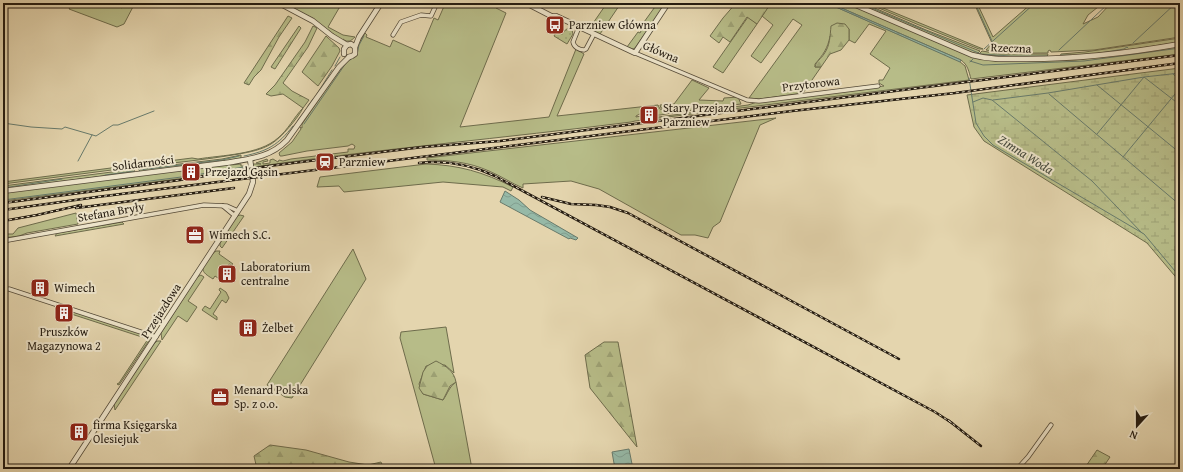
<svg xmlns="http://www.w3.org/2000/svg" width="1183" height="472" font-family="'Gentium Book Plus',serif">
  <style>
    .grass { fill: #b7bc88; stroke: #6e6c4c }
    .forest { fill: url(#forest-firs); stroke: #6e6c4c }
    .wetland { fill: url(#wetland-marsh); stroke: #6e6c4c }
    .park { fill: url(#park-dots); stroke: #6e6c4c }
    .water { fill: url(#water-waves); stroke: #687a6b }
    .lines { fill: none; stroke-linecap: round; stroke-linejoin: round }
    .stream { stroke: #687a6b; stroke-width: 1 }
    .minor-casing { stroke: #544a38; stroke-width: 5 }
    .tertiary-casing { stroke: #544a38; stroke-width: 6 }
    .minor { stroke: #ede4ca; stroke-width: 3.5 }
    .tertiary { stroke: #ede4ca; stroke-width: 4.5 }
    .rail-casing { stroke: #241b10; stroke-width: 2.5 }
    .rail { stroke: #ede4ca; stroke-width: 1; stroke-dasharray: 3; stroke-linecap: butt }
    .labels { text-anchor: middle; stroke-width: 4; stroke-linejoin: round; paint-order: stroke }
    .poi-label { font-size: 12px; fill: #241b10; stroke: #ede4ca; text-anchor: start }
    .street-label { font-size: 12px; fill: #241b10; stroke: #ede4ca }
    .water-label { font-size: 13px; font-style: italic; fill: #464a3d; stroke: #ede4ca }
  </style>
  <defs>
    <pattern id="forest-firs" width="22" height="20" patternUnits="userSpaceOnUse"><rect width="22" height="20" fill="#b7bc88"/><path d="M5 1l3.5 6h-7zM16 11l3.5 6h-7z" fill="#9da174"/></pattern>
    <pattern id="wetland-marsh" width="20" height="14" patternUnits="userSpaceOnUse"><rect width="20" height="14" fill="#b7bc88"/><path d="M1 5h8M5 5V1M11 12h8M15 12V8" fill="none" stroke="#9da174"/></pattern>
    <pattern id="park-dots" width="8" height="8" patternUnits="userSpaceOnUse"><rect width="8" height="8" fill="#b7bc88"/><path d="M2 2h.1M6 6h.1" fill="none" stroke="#9da174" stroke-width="1.8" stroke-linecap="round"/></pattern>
    <pattern id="water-waves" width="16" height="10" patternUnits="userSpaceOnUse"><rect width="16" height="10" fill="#96b9a7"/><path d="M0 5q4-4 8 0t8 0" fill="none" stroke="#819e8f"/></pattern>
  </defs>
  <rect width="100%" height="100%" fill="#e4d5ae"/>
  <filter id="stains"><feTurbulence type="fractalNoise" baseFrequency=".005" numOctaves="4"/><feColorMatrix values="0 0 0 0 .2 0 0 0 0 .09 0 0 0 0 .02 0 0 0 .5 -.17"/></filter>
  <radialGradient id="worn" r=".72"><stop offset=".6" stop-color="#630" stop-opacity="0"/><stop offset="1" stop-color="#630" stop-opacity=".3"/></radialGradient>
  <g class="grass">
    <polygon points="73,3 119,3 121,8 123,7 120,3 124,3 124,8 125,7 125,3 135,3 124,24 117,27 69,9"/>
    <path d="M282,3H342L328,27L343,35L355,37C351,41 348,43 343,39L342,40L309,17V16H307Z"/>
    <path d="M449,3H498L496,8L506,13L460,127L549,117L576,49L584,54L557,116L658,105L660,109L673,113C668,113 660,116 655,115C647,113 644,111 636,116V117L645,115L647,117L651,118L748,105L757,102L884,86L879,83V80H883L890,68L870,54L886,31L869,24L855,43L849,40V29L830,36C828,48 823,55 815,64V67H821L803,93L760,99L749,98L802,25L793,19L761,63L751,56L773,25L762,16L771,3H827L959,61L965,66L969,80L635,121L631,122C505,138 379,149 253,167V164H261L256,163L267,159L268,161L263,162V164L270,163V160L273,159L278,162L279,160L283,161L291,159L348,152V149H354L355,146L352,144L348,146L307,151L282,156H280L279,153L292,142L301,129L300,127L302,128V124L341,67L348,59L356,55L357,51V46L365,33L367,35L366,37L390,47L393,40L420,52L434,18L438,20L445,4L448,5Z"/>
    <polygon points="607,3 621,3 600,34 589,29"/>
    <polygon points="654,3 666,3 635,48 633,49 627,47 638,32 640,33 641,31 639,29 657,4"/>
    <path d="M830,3H847L970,55L1014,61L1075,60L1132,53L1180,45V54L971,79C969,72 968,65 961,60Z"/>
    <polygon points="856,3 863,3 926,30 980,51 977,54 970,52"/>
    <polygon points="867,3 871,3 983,49 979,49 919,25"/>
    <path d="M974,3H977L993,37L1032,3H1103L1088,15L1083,24L1098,17L1111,3H1180V37L1094,50L1051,52L1050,50L1048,51V53C1027,53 1006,54 986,50L992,43Z"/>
    <polygon points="748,17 757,24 723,73 713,67"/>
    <polygon points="1180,38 1180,42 1095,55 1060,56 1061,54 1085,52"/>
    <polygon points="982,51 1000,54 1048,54 1047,57 1011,57 979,54"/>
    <polygon points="692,80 709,88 699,100 723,101 724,98 738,97 741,104 679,112 661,108 660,105 674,104"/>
    <path d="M303,108C298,118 281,138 271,144C261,150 250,152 239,154C205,160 171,163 138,167L137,165L192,158L198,159C222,155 259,155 278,138C288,130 294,117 303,108Z"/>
    <path d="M776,118L760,125L720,222L713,227L708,238L695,235H681L599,189L571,181L523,184V188C511,183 501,176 489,171C469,162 448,160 427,160V158Z"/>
    <polygon points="241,155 241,158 221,162 141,172 138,169 222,159"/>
    <polygon points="241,164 241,166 245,166 247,168 185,178 3,201 3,192 209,167"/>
    <path d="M426,164C459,165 483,172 513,187L511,191L503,187L443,182L344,192L339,186L317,187L320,177Z"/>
    <polygon points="134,165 135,167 3,184 3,182"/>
    <polygon points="135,169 134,172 3,189 3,186"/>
    <polygon points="76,213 78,224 27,233 19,236 3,238 3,234 13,234 18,228"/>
    <polygon points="240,215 244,216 222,248 220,246 220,243 237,216"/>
    <polygon points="122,222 124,224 55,236 57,233"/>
    <polygon points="353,249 366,279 292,398 285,397 267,385"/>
    <path d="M216,251H220L219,254L233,264L232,265L229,264L225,269L224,268L219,276L223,278L221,280L215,276L213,279C210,277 204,274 203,270C202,265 212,254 216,251Z"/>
    <polygon points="201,275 204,277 188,301 197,307 187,322 178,316 162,340 161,333 197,277"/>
    <polygon points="220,288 226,292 229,298 226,303 222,300 213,314 217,317 217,320 202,310 205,306 210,309 221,292 219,290"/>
    <polygon points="62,308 149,336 150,339 119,385 117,384 119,383 148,339 59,310"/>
    <path d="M446,327L454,373L445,365L426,366L419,384L423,394L443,400C448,393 449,387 456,382L472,469H436L400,338L401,332Z"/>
    <polygon points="157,341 161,341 115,410 114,404 154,344"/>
  </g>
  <g class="forest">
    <polygon points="736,3 771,3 757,24 747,17 730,42 723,37 719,43 710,36 723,18"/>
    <polygon points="288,16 292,18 279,37 261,70 254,77 249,85 244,83"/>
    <path d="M837,23L845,24L849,29V40L841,50L830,54L821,67H815C816,61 821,59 824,54C830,46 830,36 831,26Z"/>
    <polygon points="299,26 301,28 275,69 271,67"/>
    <polygon points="313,26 317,28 308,47 283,83 292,91 309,100 303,108 283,94 271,96 266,94 275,85 305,42"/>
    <polygon points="326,36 339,48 340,51 332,66 318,86 302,72"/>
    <polygon points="604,342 618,342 637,447 590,388 585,355"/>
    <path d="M436,361C446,366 454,371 456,382L450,386L443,400L423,394L419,388L423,372L427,366Z"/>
    <polygon points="270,445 306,450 349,462 368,465 381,462 384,469 257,469 254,456"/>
    <polygon points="1097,450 1110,457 1102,469 1084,469"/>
  </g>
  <polygon class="wetland" points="1180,68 1180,282 1147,243 984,141 974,127 967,95"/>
  <polygon class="park" points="568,28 572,30 573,34 567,44 554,36 557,31 562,33"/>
  <g class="water">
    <polygon points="827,3 830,3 961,60 960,62"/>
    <polygon points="505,191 519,200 530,210 578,238 576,240 570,238 569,239 500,202"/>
    <polygon points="629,449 633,469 615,469 612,452"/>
  </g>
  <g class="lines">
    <g class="stream">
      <polyline points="860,3 981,54 1011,56 1047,56"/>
      <polyline points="975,3 992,41"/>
      <polyline points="1133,43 1176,3"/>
      <polyline points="984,49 1035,3"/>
      <polyline points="1059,50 1109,3"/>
      <polyline points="1094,54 1124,49 1127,47 1128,48"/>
      <polyline points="1061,55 1071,55"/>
      <polyline points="350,60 357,55 359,45 364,36"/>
      <polyline points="970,61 983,65 1084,61 1180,48"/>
      <polyline points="970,62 973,59"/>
      <polyline points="335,66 340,57"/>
      <polyline points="1173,74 1180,80"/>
      <polyline points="969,78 976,123 984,136 993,145 1144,234 1180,277"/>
      <polyline points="1097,85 1180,153"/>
      <polyline points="317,94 332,70"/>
      <polyline points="1049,94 1180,205"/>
      <polyline points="993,100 1048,93 1144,77 1180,73"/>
      <polyline points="973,102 983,98 992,100 1092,181 1142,233"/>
      <polyline points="308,106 313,99"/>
      <polyline points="298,120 302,115"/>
      <polyline points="3,123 31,127 62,129 65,127 96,136 113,125 118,125 154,111"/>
      <polyline points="304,124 346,63"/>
      <polyline points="1097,134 1144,77 1180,105"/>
      <path d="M244,156C268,151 278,145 293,126"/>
      <polyline points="1123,157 1180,88"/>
      <polyline points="78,161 92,135"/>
      <polyline points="139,170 222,160 239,156"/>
      <polyline points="105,175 134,171"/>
      <polyline points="195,175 244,167"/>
      <polyline points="3,188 62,179"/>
      <polyline points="3,200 189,176"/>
    </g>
    <defs>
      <g id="minor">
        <path d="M579,27L573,42C574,47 579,50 584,50L586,49L594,34"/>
        <polyline points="393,35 401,22 421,15 431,16 437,3"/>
        <polyline points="635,53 747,100 759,101 878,86"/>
        <polyline points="223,206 235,216"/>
        <polyline points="3,241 204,205 227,206 238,211"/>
        <polyline points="9,289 156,337"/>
        <polyline points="1017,469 1028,457 1051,425"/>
      </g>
      <g id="tertiary">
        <polyline points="279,3 313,21 332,36 347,45"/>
        <polyline points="526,3 555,18"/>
        <path d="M851,3L972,55C990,60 1008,59 1027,59C1078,59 1129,53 1180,44"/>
        <polyline points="553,16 556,16 635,53 668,3"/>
        <polyline points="344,54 344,49 347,45 351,44 355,47"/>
        <polyline points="349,57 352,56 355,54 355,47 359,37 381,3"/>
        <path d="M3,191L225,163C248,159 270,158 287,140L339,67L349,57"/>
        <polyline points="69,469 249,194 253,182 250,159"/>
      </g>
    </defs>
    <use href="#minor" class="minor-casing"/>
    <use href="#tertiary" class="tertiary-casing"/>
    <use href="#minor" class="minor"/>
    <use href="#tertiary" class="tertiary"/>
    <defs>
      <g id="rail">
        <path d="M419,163C445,160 471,165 495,176L935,412L952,423"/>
        <polyline points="542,197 571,204 596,205 610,207 628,213 899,359"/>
        <polyline points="3,203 180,180 269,166 357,155 423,147 500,141 1180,55"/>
        <polyline points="76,208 234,188"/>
        <polyline points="3,210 97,197 792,111 955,93 1180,63"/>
        <polyline points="3,221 37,215 81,205"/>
        <polyline points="948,420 981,446"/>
      </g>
    </defs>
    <use href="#rail" class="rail-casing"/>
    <use href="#rail" class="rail"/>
  </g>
  <defs>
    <symbol id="bus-square" viewBox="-11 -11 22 22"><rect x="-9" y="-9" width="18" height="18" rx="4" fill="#8f2418" stroke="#ede4ca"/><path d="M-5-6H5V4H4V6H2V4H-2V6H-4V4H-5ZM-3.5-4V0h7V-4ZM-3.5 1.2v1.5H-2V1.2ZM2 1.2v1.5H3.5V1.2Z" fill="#fff"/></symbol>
    <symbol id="building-square" viewBox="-11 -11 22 22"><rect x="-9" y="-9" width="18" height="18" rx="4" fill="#8f2418" stroke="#ede4ca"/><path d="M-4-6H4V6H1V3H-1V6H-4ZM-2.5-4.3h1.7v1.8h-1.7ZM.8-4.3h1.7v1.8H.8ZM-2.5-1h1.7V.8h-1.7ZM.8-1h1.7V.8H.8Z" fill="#fff"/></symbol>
    <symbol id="station-square" viewBox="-11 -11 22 22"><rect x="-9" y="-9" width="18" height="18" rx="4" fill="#8f2418" stroke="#ede4ca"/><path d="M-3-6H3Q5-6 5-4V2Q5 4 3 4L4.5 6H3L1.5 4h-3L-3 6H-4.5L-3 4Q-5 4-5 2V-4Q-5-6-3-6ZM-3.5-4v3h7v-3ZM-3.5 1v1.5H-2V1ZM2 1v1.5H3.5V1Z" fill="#fff"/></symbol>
    <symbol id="office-square" viewBox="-11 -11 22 22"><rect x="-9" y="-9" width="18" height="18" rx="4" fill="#8f2418" stroke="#ede4ca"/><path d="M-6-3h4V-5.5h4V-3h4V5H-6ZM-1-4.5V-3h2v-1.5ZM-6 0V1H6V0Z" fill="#fff"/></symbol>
  </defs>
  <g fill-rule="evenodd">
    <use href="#bus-square" x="544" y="14" width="22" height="22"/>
    <use href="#building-square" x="638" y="104" width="22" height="22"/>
    <use href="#station-square" x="314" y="151" width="22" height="22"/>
    <use href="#building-square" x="180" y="161" width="22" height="22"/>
    <use href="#office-square" x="184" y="224" width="22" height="22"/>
    <use href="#building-square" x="216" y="263" width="22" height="22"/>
    <use href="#building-square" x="29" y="277" width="22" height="22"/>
    <use href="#building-square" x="53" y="302" width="22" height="22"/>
    <use href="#building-square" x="237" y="317" width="22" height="22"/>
    <use href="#office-square" x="209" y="386" width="22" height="22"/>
    <use href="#building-square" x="68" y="421" width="22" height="22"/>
  </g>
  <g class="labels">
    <g class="poi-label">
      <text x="569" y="29">Parzniew Główna</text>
      <text x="663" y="112">Stary Przejazd<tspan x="663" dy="14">Parzniew</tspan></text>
      <text x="339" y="166">Parzniew</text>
      <text x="205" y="176">Przejazd Gąsin</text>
      <text x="209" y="239">Wimech S.C.</text>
      <text x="241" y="271">Laboratorium<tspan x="241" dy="14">centralne</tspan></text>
      <text x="54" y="292">Wimech</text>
      <text x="262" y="332">Żelbet</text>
      <text x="64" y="336" text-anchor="middle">Pruszków<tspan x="64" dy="14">Magazynowa 2</tspan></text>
      <text x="234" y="394">Menard Polska<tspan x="234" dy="14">Sp. z o.o.</tspan></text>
      <text x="93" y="429">firma Księgarska<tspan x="93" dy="14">Olesiejuk</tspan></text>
    </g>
    <g class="street-label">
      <text transform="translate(1011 48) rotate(2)" y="4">Rzeczna</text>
      <text transform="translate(661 52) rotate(23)" y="4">Główna</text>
      <text transform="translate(811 84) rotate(-7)" y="4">Przytorowa</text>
      <text transform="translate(143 163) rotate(-7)" y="4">Solidarności</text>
      <text transform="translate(111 212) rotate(-10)" y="4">Stefana Bryły</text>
      <text transform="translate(161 311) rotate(-57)" y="4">Przejazdowa</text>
    </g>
    <g class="water-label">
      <text transform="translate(1026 154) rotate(32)" y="5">Zimna Woda</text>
    </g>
  </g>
  <rect width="1183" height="472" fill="none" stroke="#e4d5ae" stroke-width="16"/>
  <rect x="4" y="4" width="1175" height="464" fill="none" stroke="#241b10" stroke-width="2"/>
  <rect x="8" y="8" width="1167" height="456" fill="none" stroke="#241b10"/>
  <g transform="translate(1137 426) rotate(201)" stroke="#ede4ca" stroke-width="3" paint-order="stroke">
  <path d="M0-3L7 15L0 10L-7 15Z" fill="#241b10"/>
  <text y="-6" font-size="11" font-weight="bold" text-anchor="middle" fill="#241b10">N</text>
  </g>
  <rect width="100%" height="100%" filter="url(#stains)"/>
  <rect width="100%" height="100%" fill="url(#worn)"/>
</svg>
